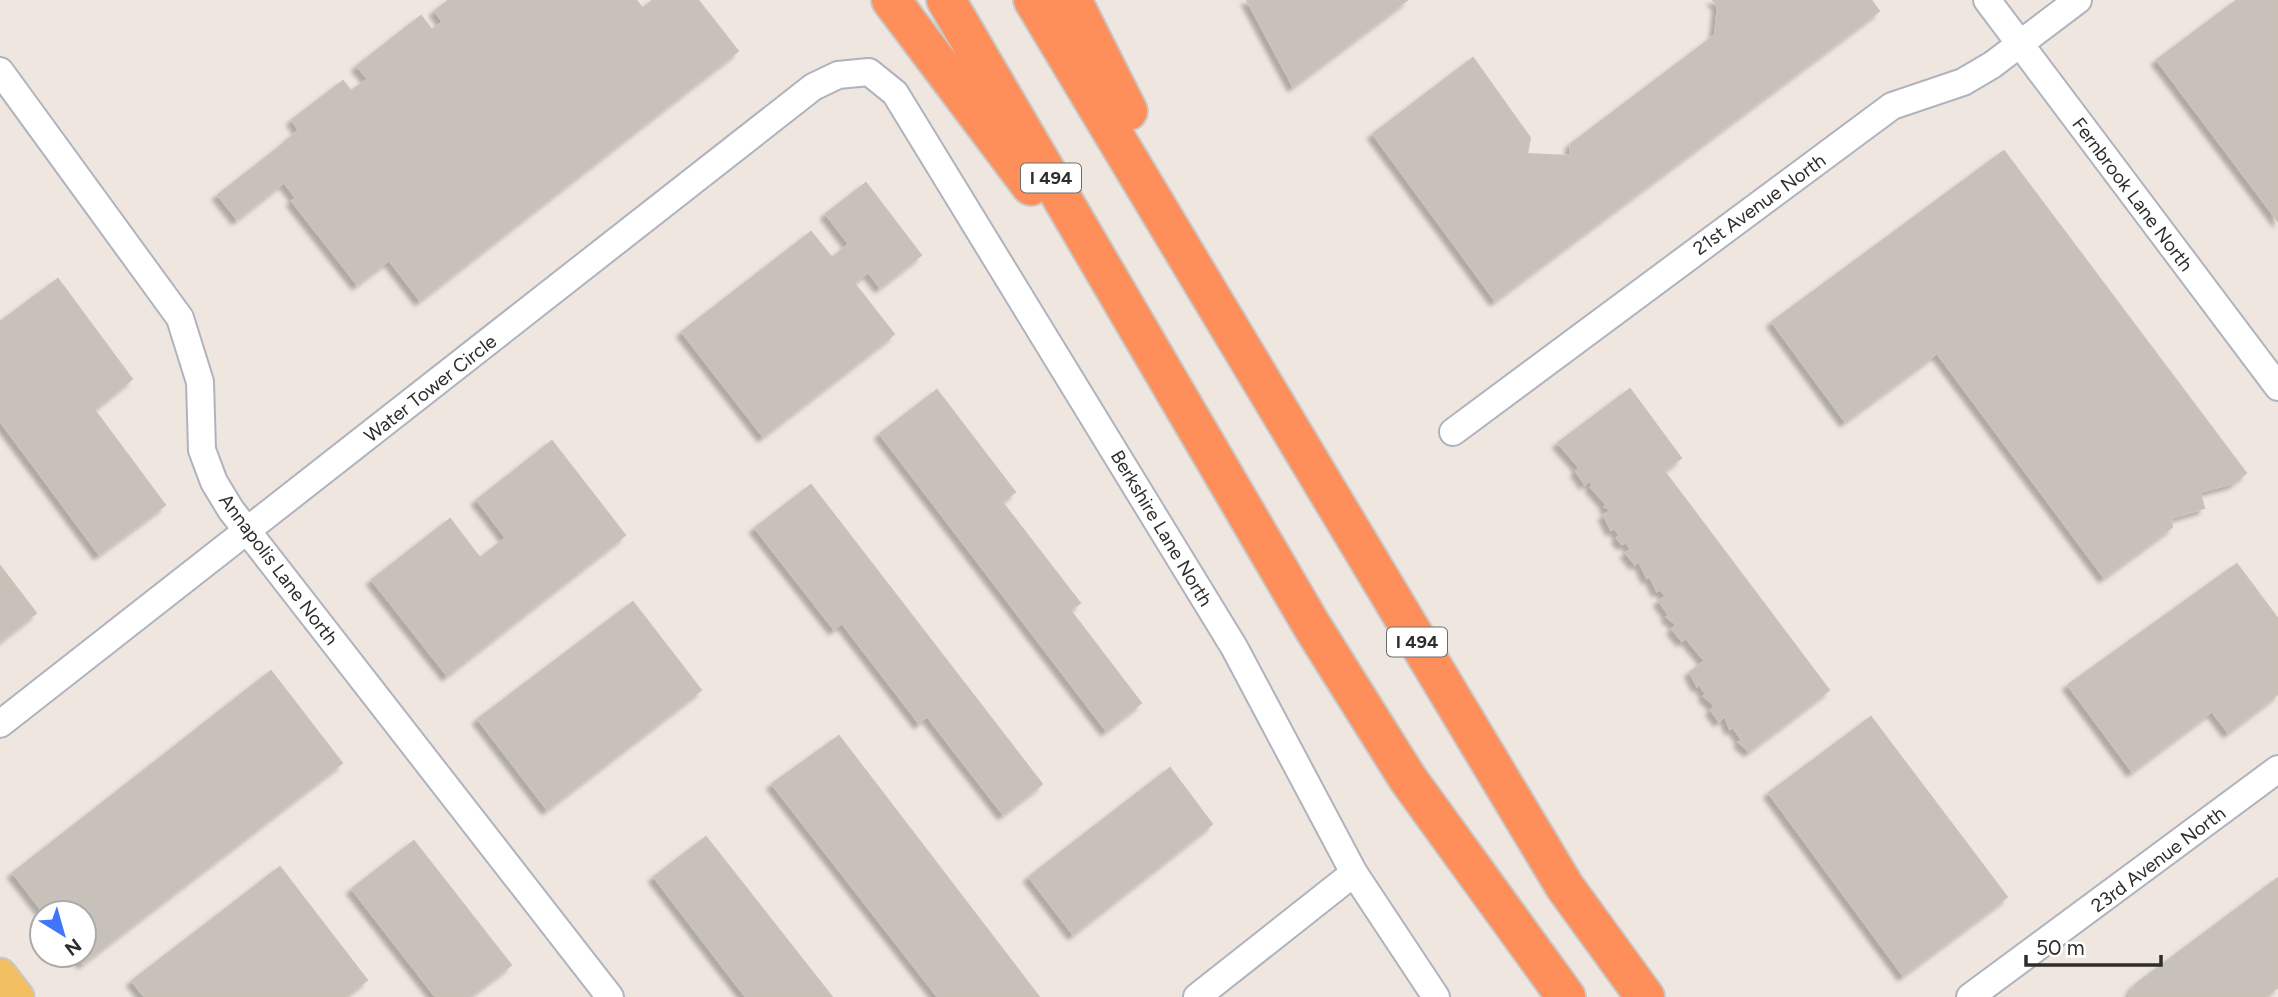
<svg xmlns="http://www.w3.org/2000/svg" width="2278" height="997" font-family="Figtree,sans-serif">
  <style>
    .building { fill: #c7c1ba; stroke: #cac2b8; stroke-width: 2; filter: url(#shadow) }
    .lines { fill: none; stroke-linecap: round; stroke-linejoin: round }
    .minor-casing { stroke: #afb3bd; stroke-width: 30 }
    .major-casing { stroke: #c8c8c8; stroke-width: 37 }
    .highway-casing { stroke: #c8c8c8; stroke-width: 42 }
    .minor { stroke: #fff; stroke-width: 26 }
    .major { stroke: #f1bf61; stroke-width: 33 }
    .highway { stroke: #fe8f5a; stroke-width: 38 }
    .labels { text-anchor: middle; stroke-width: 5; stroke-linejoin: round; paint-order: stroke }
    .shield { fill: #fff; stroke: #6c6c6c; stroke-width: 2 }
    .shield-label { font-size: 18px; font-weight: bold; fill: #2d2d2d }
    .street-label { font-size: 19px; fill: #2d2d2d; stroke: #fff }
  </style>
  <defs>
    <filter id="shadow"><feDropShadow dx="-5" dy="5" stdDeviation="2" flood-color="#0004"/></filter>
  </defs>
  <rect width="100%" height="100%" fill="#eee6df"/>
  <g class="building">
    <polygon points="449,0 636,0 699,81 420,300 389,260 378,268 282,145 299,130 292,120 343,81 351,91 368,79 357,66 421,16 432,30 443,22 435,11"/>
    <polygon points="653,0 698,0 738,51 699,81 642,9"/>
    <polygon points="1247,0 1407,0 1293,86"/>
    <polygon points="1713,0 1871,0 1879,11 1495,300 1373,134 1473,58 1530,138 1527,154 1570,156 1571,144 1715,35 1718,5"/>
    <polygon points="2237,0 2278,0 2278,221 2157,60"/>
    <polygon points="282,145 378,268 357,284 292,201 296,198 284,182 237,219 218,195"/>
    <polygon points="2004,151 2246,473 2233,483 2200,492 2204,508 2171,518 2172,527 2104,577 1937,353 1845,421 1772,322"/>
    <polygon points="866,183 921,255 880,287 868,272 854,283 894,334 763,436 682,332 811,232 832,258 849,244 826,214"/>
    <polygon points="58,279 132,379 30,461 0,421 0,322"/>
    <polygon points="1630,389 1681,458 1664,471 1829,690 1749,751 1739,742 1742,740 1733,727 1730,729 1725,716 1719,721 1711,710 1715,706 1704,696 1706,694 1699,684 1697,686 1690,672 1705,661 1686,638 1682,641 1672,629 1677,625 1667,617 1669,615 1659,601 1666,596 1660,589 1657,591 1650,576 1647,578 1639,561 1635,564 1626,553 1631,549 1626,542 1622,544 1617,538 1620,535 1614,528 1611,530 1604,515 1611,510 1605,507 1607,505 1591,487 1593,486 1589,480 1585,484 1576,471 1580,468 1558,443"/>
    <polygon points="937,390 1015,492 1002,502 1080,603 1070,610 1141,703 1106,730 880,434"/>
    <polygon points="93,408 165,505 99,554 30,461"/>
    <polygon points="552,441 625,535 447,675 372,580 450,519 480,558 506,538 477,500"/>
    <polygon points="811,485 1042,784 1003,814 927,716 919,723 842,623 834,629 755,528"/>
    <polygon points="2237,564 2278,619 2278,694 2228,732 2212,711 2132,771 2068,685"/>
    <polygon points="0,566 36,613 0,641"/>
    <polygon points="633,602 701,690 547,809 478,719"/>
    <polygon points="271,671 342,763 83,963 77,955 84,955 84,913 44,913 13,873"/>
    <polygon points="1871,717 2007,897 1903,975 1769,793"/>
    <polygon points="839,736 1039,997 938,997 772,784"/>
    <polygon points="1170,768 1212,824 1073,934 1029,877"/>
    <polygon points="706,837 832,997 746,997 654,877"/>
    <polygon points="414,841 511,965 469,997 436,997 352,889"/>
    <polygon points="280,867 367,980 345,997 145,997 132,981"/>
    <polygon points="2278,878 2278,987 2265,997 2129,997 2135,985"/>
  </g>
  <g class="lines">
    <defs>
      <g id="minor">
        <polyline points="1987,0 2278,387"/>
        <polyline points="0,71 180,318 200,382 202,450 214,482 231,510 610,997"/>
        <polyline points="1453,432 1892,106 1963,82 1992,65 2078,0"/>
        <polyline points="0,724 813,87 838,75 869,72 895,93 1234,647 1354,873 1436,997"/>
        <polyline points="1197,997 1354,873"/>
        <polyline points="1970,997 2278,769"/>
      </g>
      <polyline id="major" points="0,975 17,997"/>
      <g id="highway">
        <polyline points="891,0 1031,186"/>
        <polyline points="946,0 1312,626 1408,779 1566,997"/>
        <polyline points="1033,0 1565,887 1645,997"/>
        <polyline points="1072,0 1128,111"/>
      </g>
    </defs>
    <use href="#minor" class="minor-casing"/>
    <use href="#major" class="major-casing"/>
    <use href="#highway" class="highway-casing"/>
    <use href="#minor" class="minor"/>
    <use href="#major" class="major"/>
    <use href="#highway" class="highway"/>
  </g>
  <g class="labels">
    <g class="shield">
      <rect x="1021" y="163.5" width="60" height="29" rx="5"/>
      <rect x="1387" y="627.5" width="60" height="29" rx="5"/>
    </g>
    <g class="shield-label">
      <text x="1051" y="184">I 494</text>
      <text x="1417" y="648">I 494</text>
    </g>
    <g class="street-label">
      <text transform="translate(2133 194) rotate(53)" y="7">Fernbrook Lane North</text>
      <text transform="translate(1759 204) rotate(-36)" y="7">21st Avenue North</text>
      <text transform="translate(430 388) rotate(-38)" y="7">Water Tower Circle</text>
      <text transform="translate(1162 528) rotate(59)" y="7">Berkshire Lane North</text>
      <text transform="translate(279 569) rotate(53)" y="7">Annapolis Lane North</text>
      <text transform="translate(2158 859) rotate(-37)" y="7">23rd Avenue North</text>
    </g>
  </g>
  <g transform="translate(63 934) rotate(143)"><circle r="33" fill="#ffffff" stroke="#ababab" stroke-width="2"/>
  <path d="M0-5L12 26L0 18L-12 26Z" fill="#4077fa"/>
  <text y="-10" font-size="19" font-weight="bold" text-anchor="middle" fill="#2d2d2d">N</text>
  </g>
  <path d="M2026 955v10h135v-10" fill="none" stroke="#2d2d2d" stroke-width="3.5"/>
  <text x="2036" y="955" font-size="21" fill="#2d2d2d" stroke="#ffffff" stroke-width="5" paint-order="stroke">50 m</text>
</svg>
